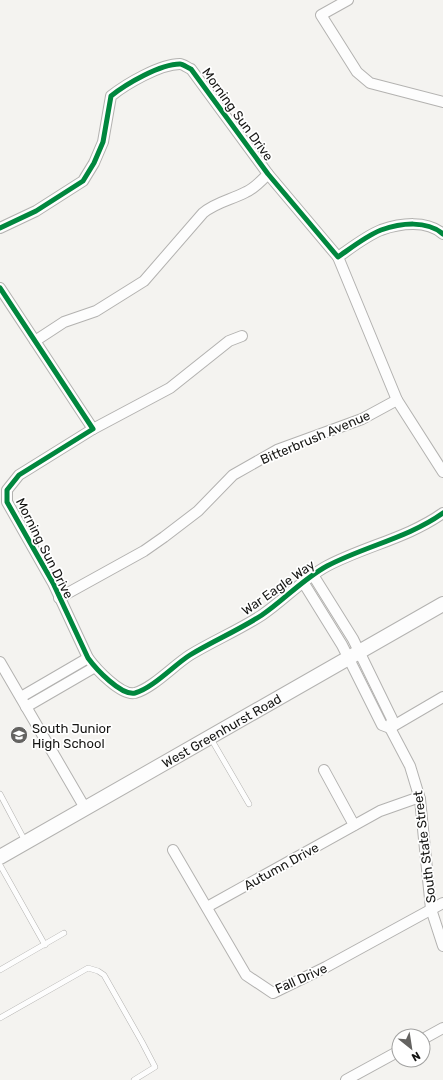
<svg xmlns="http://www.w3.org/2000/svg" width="443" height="1080" font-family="Rubik,sans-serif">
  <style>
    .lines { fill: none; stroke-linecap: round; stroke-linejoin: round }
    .lane-casing { stroke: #b3b2b0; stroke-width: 6 }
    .street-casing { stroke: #b3b2b0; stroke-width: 12 }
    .secondary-casing { stroke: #b3b2b0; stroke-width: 16 }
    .lane { stroke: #fdfdfd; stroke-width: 5 }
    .street { stroke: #fdfdfd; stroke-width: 10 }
    .secondary { stroke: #fdfdfd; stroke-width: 14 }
    .cycleway-casing { stroke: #fff; stroke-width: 8 }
    .cycleway { stroke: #00873e; stroke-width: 5 }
    .labels { text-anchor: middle; stroke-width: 3.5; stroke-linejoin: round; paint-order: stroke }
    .street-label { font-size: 13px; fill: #161614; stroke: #fff }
    .poi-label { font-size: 13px; fill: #161614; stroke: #fff; text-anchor: start }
  </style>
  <rect width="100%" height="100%" fill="#f4f3f0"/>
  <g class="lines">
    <defs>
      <g id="lane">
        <polyline points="210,737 249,804"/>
        <polyline points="0,794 25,841"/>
        <polyline points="0,865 45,945"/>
        <polyline points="0,970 64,933"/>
        <polyline points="0,1018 88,968 98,971 104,975 142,1042 155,1067 134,1080"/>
      </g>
      <g id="street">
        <polyline points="348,0 321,15 357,72 370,83 443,102"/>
        <path d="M0,228L36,211L83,181L94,163L103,142L111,96C126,84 160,64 180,64C183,64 188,68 191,69L268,174L338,257C351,248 366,236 381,230C401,223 427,220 443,234"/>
        <polyline points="338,257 397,400 443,472"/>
        <path d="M0,288L93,429L19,475L7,490V502L53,583L88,658C96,669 121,696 135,693C153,688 174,665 190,655C213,641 239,630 262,615C284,600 303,579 327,566C365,546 408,538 443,513"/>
        <path d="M35,341L64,322L96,311L144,281L203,213C216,202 231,200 246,192C255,188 261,181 268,174"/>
        <polyline points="93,429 170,388 229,341 242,336"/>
        <polyline points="313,575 353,639 392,719 390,728 410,766 420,799 431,909 443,946"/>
        <polyline points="303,582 342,645 382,725 390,728"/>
        <polyline points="59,598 144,551 164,537 198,511 233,475 277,450 362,419 397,400"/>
        <polyline points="0,662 85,808"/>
        <polyline points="21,697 88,658"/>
        <polyline points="26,707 95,667"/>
        <polyline points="390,728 443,697"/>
        <polyline points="324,770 354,825"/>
        <polyline points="173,850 246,975 273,993 326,967 443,903"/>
        <polyline points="207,907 380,811 414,799 420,799"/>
        <polyline points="423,1039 443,1028"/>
        <polyline points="346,1080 399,1051"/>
      </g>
      <g id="secondary">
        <path id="s1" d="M0,857L443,604"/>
      </g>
    </defs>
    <use href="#lane" class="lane-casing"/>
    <use href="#street" class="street-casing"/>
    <use href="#secondary" class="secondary-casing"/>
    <use href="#lane" class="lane"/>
    <use href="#street" class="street"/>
    <use href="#secondary" class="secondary"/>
    <defs>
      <g id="cycleway">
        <path d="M0,228L36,211L83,181L94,163L103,142L111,96C126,84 160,64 180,64C183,64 188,68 191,69L268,174L338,257C351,248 366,236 381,230C401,223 427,220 443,234"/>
        <path d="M0,288L93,429L19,475L7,490V502L53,583L88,658C96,669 121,696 135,693C153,688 174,665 190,655C213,641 239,630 262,615C284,600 303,579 327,566C365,546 408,538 443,513"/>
      </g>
    </defs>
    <use href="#cycleway" class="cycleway-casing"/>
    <use href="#cycleway" class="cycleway"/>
  </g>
  <defs>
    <symbol id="school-disc" viewBox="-11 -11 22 22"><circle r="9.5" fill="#646361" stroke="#fff"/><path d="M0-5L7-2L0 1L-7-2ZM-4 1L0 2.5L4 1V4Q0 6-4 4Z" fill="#fff"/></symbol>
  </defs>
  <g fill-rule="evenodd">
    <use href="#school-disc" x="9" y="725" width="20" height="20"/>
  </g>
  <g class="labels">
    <g class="street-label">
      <text transform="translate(238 114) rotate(54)" y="5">Morning Sun Drive</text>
      <text transform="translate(315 437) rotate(-23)" y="5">Bitterbrush Avenue</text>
      <text transform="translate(45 548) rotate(63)" y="5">Morning Sun Drive</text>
      <text transform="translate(278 587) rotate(-35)" y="5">War Eagle Way</text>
      <text dy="5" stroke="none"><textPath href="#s1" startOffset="255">West Greenhurst Road</textPath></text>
      <text transform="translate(424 847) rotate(-97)" y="5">South State Street</text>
      <text transform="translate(281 866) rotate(-29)" y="5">Autumn Drive</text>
      <text transform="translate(301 978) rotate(-24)" y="5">Fall Drive</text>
    </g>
    <g class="poi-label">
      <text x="32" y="733">South Junior<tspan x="32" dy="15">High School</tspan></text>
    </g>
  </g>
  <g transform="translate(411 1048) rotate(150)"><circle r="19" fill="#ffffff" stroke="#a2a2a1"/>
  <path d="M0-3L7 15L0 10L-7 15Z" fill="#646361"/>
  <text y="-6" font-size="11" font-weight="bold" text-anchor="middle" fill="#161614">N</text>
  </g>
</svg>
